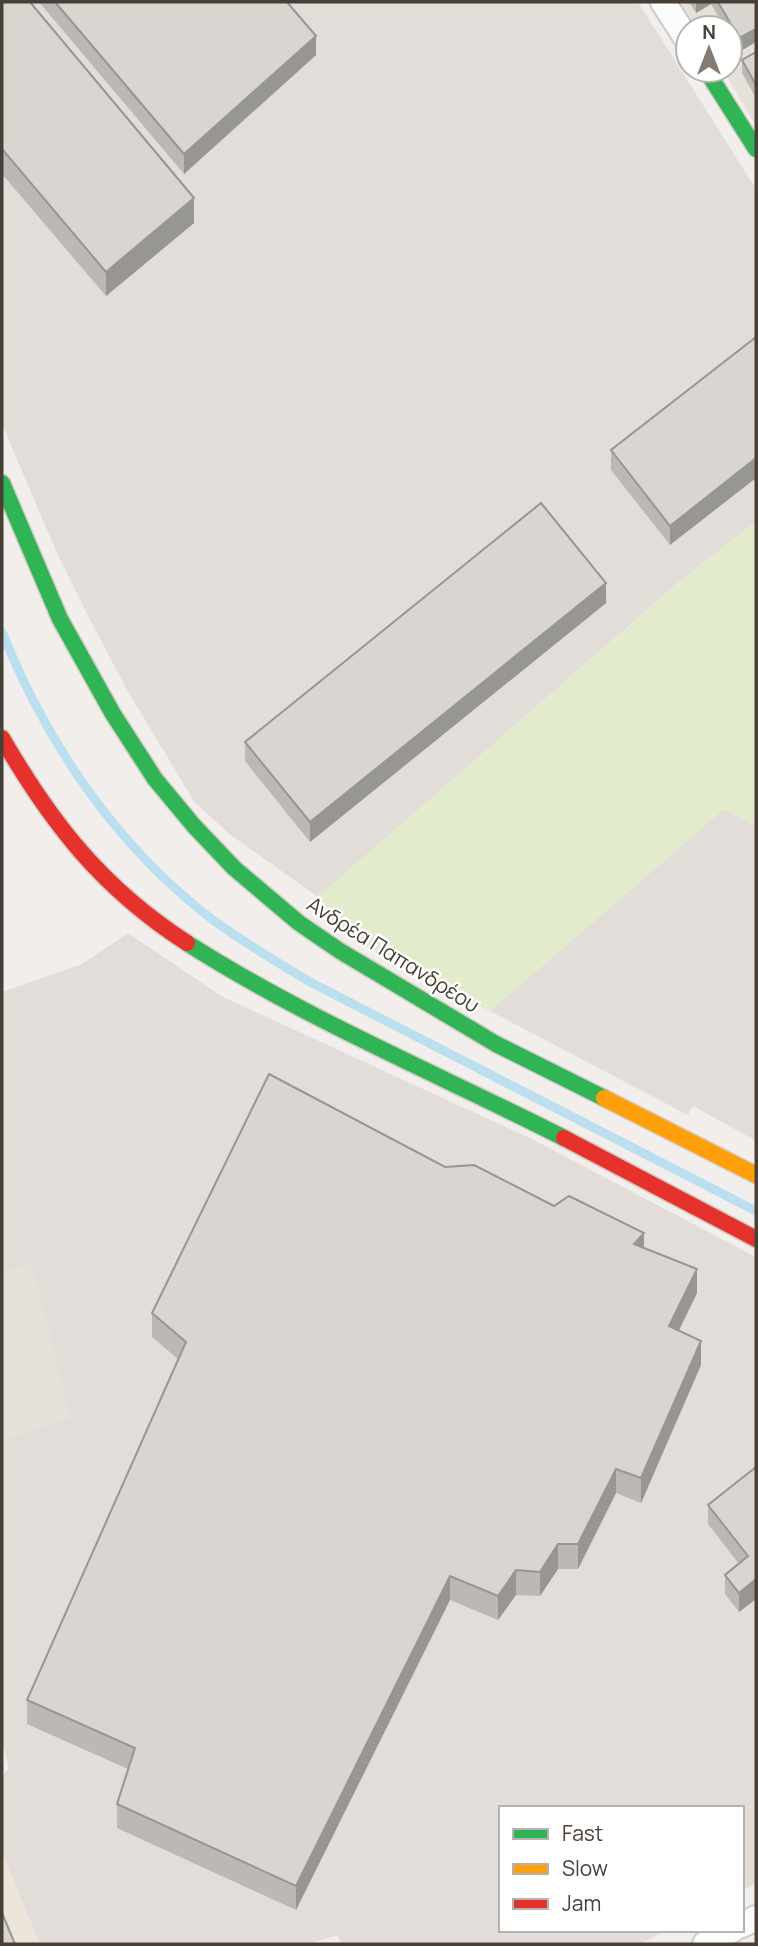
<svg xmlns="http://www.w3.org/2000/svg" width="758" height="1946" font-family="Manrope,sans-serif">
  <style>
    .residential { fill: #e5e0d8 }
    .industrial { fill: #e2ddd9 }
    .education { fill: #ece5da }
    .green { fill: #e2ebcb }
    .lines { fill: none; stroke-linecap: round; stroke-linejoin: round }
    .stream { stroke: #bbdfef; stroke-width: 9 }
    .street-casing { stroke: #cecac7; stroke-width: 28 }
    .fast-casing { stroke: #d2ccc3; stroke-width: 19 }
    .slow-casing { stroke: #d2ccc3; stroke-width: 19 }
    .jam-casing { stroke: #d2ccc3; stroke-width: 19 }
    .street { stroke: #fdfcfc; stroke-width: 24 }
    .fast { stroke: #30b455; stroke-width: 16 }
    .slow { stroke: #ff9f0a; stroke-width: 16 }
    .jam { stroke: #e5322d; stroke-width: 16 }
    .wall { fill: #bbb8b5 }
    .shaded-wall { fill: #989693 }
    .building { fill: #d9d6d2; stroke: #989693; stroke-width: 2 }
    .labels { text-anchor: middle; stroke-width: 5; stroke-linejoin: round; paint-order: stroke }
    .street-label { font-size: 21px; fill: #483f36; stroke: #fff }
  </style>
  <rect width="100%" height="100%" fill="#f1eeeb"/>
  <g class="residential">
    <polygon points="678,2 756,2 756,126 723,70 730,70 730,28 695,28"/>
    <polygon points="32,1262 70,1417 2,1439 2,1273"/>
  </g>
  <g class="industrial">
    <polygon points="2,2 638,2 756,189 756,521 678,583 318,897 232,836 195,803 127,690 85,610 57,553 2,424"/>
    <polygon points="724,809 756,827 756,1141 693,1106 688,1115 490,1011"/>
    <polygon points="128,933 221,996 532,1139 756,1257 756,1883 742,1891 742,1808 501,1808 501,1930 667,1930 640,1944 342,1944 337,1935 308,1944 40,1944 2,1853 2,1776 9,1768 2,1741 2,1439 70,1417 32,1263 2,1273 2,992 82,964"/>
  </g>
  <polygon class="education" points="2,1853 40,1944 2,1944"/>
  <path class="green" d="M756,521V827L724,809L490,1011C427,983 363,948 307,906L679,583Z"/>
  <g class="lines">
    <path class="stream" d="M2,632C47,744 116,846 213,920C245,943 278,963 312,983L756,1211"/>
    <defs>
      <g id="street">
        <polyline points="663,2 688,41"/>
        <polyline points="742,1925 756,1918"/>
        <polyline points="705,1944 732,1930"/>
      </g>
      <g id="fast">
        <polyline points="706,70 756,149"/>
        <polyline points="2,483 60,619 113,714 155,779 194,826 234,868 299,923 340,951 496,1044 604,1098"/>
        <path d="M187,943C306,1019 438,1074 564,1138"/>
      </g>
      <polyline id="slow" points="604,1098 756,1175"/>
      <g id="jam">
        <path d="M2,738C52,824 102,888 187,943"/>
        <polyline points="564,1138 756,1239"/>
      </g>
    </defs>
    <use href="#street" class="street-casing"/>
    <use href="#fast" class="fast-casing"/>
    <use href="#slow" class="slow-casing"/>
    <use href="#jam" class="jam-casing"/>
    <use href="#street" class="street"/>
    <use href="#fast" class="fast"/>
    <use href="#slow" class="slow"/>
    <use href="#jam" class="jam"/>
  </g>
  <g class="wall">
    <polygon points="2,2 194,223 106,296 2,174"/>
    <polygon points="39,2 287,2 316,55 184,174"/>
    <polygon points="689,2 756,2 756,42 739,52 730,36 730,28 725,28 711,4 696,13"/>
    <polygon points="756,52 756,98 742,73 742,60"/>
    <polygon points="756,337 670,545 611,470 611,450"/>
    <polygon points="606,603 310,842 245,761 245,742"/>
    <polygon points="445,1167 554,1206 644,1248 697,1293 678,1331 701,1365 641,1503 616,1493 578,1569 558,1569 540,1596 516,1595 498,1620 450,1600 296,1910 117,1828 117,1804 128,1769 27,1724 27,1700 179,1360 152,1337 152,1313"/>
    <polygon points="756,1467 756,1599 739,1612 725,1594 725,1575 739,1564 708,1524 708,1505"/>
  </g>
  <g class="shaded-wall">
    <polygon points="696,2 711,2 711,4 696,13"/>
    <polygon points="756,29 756,42 739,52 739,38"/>
    <polygon points="316,36 316,55 184,174 184,154"/>
    <polygon points="194,198 194,223 106,296 106,272"/>
    <polygon points="756,458 756,478 670,545 670,526"/>
    <polygon points="606,583 606,603 310,842 310,822"/>
    <polygon points="644,1233 644,1257 634,1244"/>
    <polygon points="697,1269 697,1293 669,1351 669,1326"/>
    <polygon points="701,1341 701,1365 641,1503 641,1478"/>
    <polygon points="616,1469 616,1493 578,1569 578,1544"/>
    <polygon points="558,1544 558,1569 540,1596 540,1572"/>
    <polygon points="516,1570 516,1595 498,1620 498,1596"/>
    <polygon points="450,1576 450,1600 296,1910 296,1886"/>
    <polygon points="756,1579 756,1599 739,1612 739,1593"/>
  </g>
  <g class="building">
    <polygon points="2,2 30,2 194,198 106,272 2,149"/>
    <polygon points="55,2 287,2 316,36 184,154"/>
    <polygon points="718,2 756,2 756,29 739,38"/>
    <polygon points="756,52 756,85 742,60"/>
    <polygon points="756,337 756,458 670,526 611,450"/>
    <polygon points="541,503 606,583 310,822 245,742"/>
    <polygon points="269,1074 445,1167 474,1165 554,1206 569,1196 644,1233 634,1244 697,1269 669,1326 701,1341 641,1478 616,1469 578,1544 558,1544 540,1572 516,1570 498,1596 450,1576 296,1886 117,1804 135,1748 27,1700 186,1342 152,1313"/>
    <polygon points="756,1467 756,1579 739,1593 725,1575 748,1556 708,1505"/>
    <polygon points="2,1913 15,1944 2,1944"/>
  </g>
  <g class="labels">
    <g class="street-label">
      <text transform="translate(393 955) rotate(32)" y="7">Ανδρέα Παπανδρέου</text>
    </g>
  </g>
  <rect width="758" height="1946" fill="none" stroke="#483f36" stroke-width="7"/>
  <rect x="499" y="1806" width="245" height="126" fill="#ffffff" stroke="#b6b2af" stroke-width="2"/>
  <rect x="513" y="1829" width="35" height="10" fill="#30b455" stroke="#b6b2af" stroke-width="2"/>
  <text x="562" y="1841" font-size="21" fill="#483f36">Fast</text>
  <rect x="513" y="1864" width="35" height="10" fill="#ff9f0a" stroke="#b6b2af" stroke-width="2"/>
  <text x="562" y="1876" font-size="21" fill="#483f36">Slow</text>
  <rect x="513" y="1899" width="35" height="10" fill="#e5322d" stroke="#b6b2af" stroke-width="2"/>
  <text x="562" y="1911" font-size="21" fill="#483f36">Jam</text>
  <g transform="translate(709 49)"><circle r="33" fill="#ffffff" stroke="#b6b2af" stroke-width="2"/>
  <path d="M0-5L12 26L0 18L-12 26Z" fill="#837c75"/>
  <text y="-10" font-size="19" font-weight="bold" text-anchor="middle" fill="#483f36">N</text>
  </g>
</svg>
